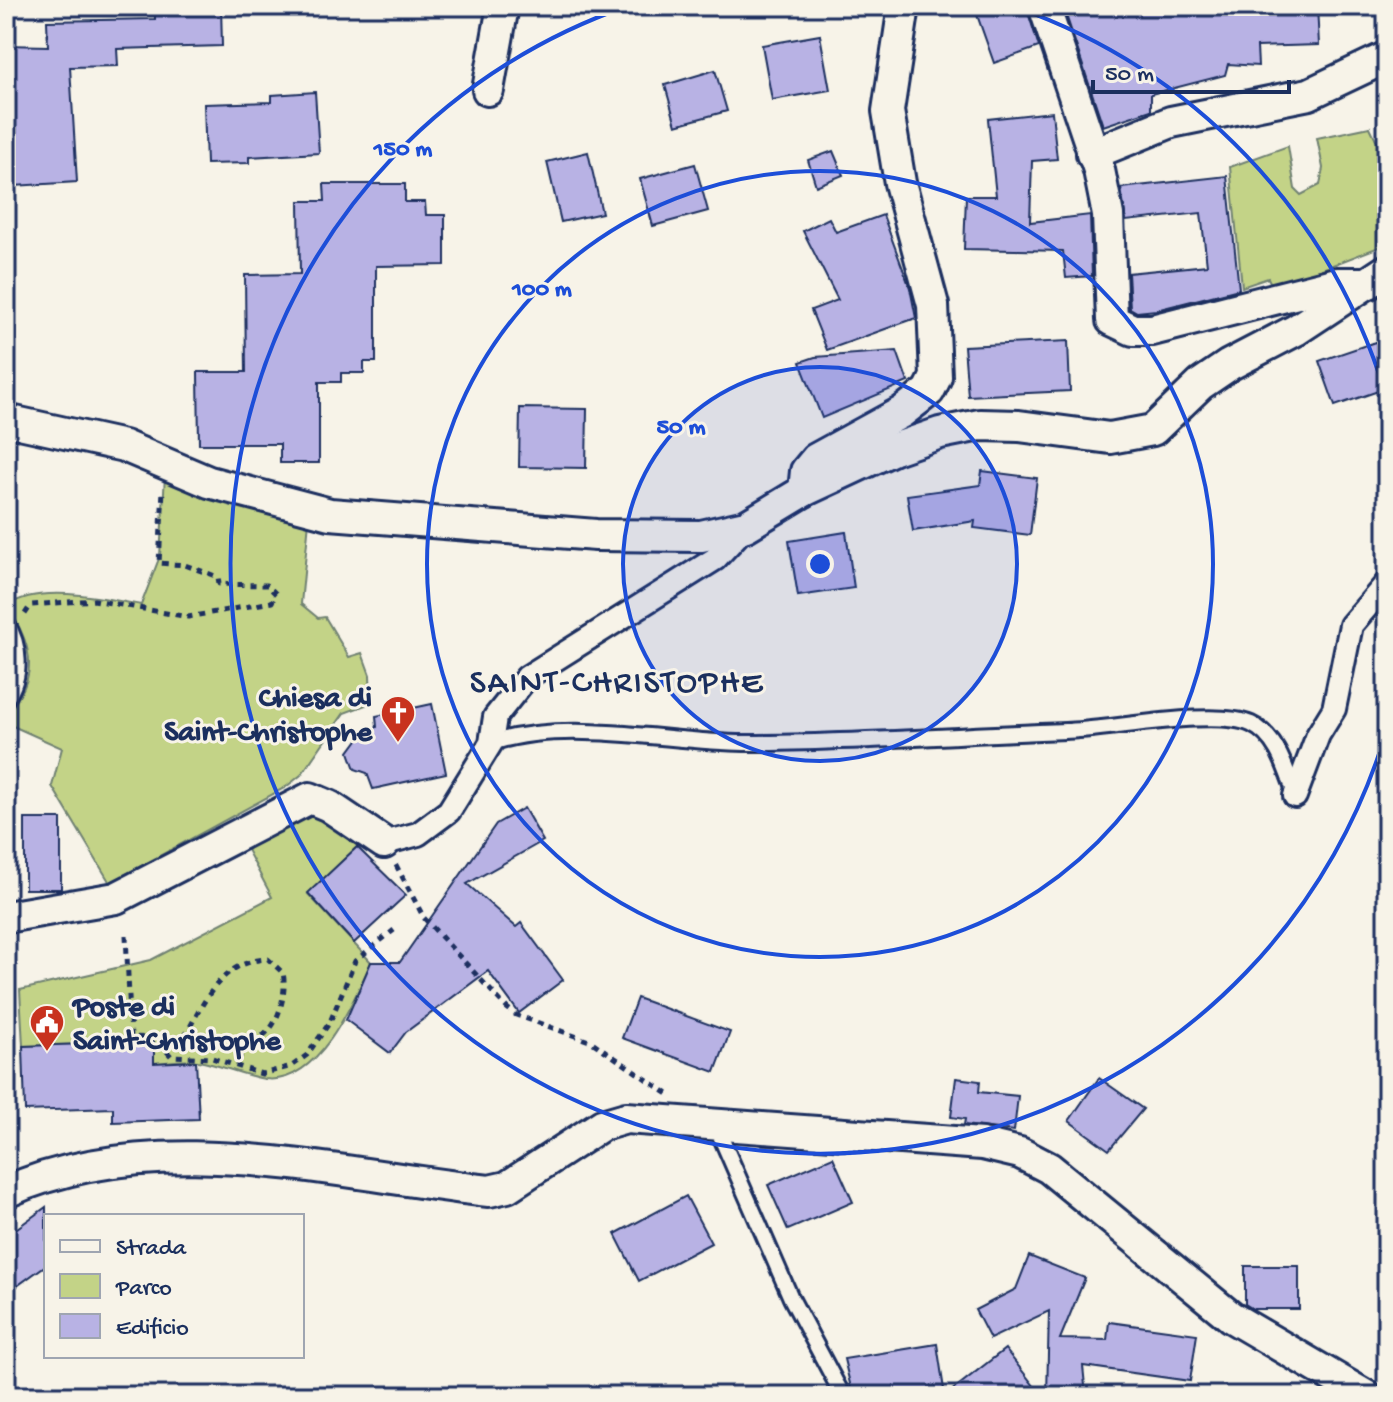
<svg xmlns="http://www.w3.org/2000/svg" width="1393" height="1402" font-family="'Gochi Hand',sans-serif">
  <style>
    .green { fill: #c3d387; stroke: #6f8172; stroke-width: 2 }
    .building { fill: #b8b2e4; stroke: #1b2f5e; stroke-width: 2 }
    .lines { fill: none; stroke-linecap: round; stroke-linejoin: round }
    .service-casing { stroke: #1b2f5e; stroke-width: 20 }
    .pedestrian-casing { stroke: #1b2f5e; stroke-width: 28 }
    .minor-casing { stroke: #1b2f5e; stroke-width: 36 }
    .path { stroke: #1b2f5e; stroke-width: 5; stroke-dasharray: 6 6; stroke-linecap: butt }
    .service { stroke: #f7f3e8; stroke-width: 14 }
    .pedestrian { stroke: #f7f3e8; stroke-width: 22 }
    .minor { stroke: #f7f3e8; stroke-width: 30 }
    .ring { fill: none; stroke: #1d4ed8; stroke-width: 4 }
    .labels { text-anchor: middle; stroke-width: 6; stroke-linejoin: round; paint-order: stroke }
    .poi-label { font-size: 30px; font-weight: bold; fill: #1b2f5e; stroke: #f7f3e8; text-anchor: end }
    .quarter-label { font-size: 34px; letter-spacing: 2px; fill: #1b2f5e; stroke: #f7f3e8 }
    .centre { fill: #1d4ed8; stroke: #f7f3e8; stroke-width: 4 }
    .ring-label { font-size: 24px; text-anchor: middle; font-weight: bold; fill: #1d4ed8; stroke: #f7f3e8; stroke-width: 6; stroke-linejoin: round; paint-order: stroke }
  </style>
  <rect width="100%" height="100%" fill="#f7f3e8"/>
  <filter id="ink" filterUnits="userSpaceOnUse"><feTurbulence type="fractalNoise" baseFrequency=".0125" numOctaves="2"/><feDisplacementMap in="SourceGraphic" scale="16" xChannelSelector="R" yChannelSelector="G"/><feConvolveMatrix kernelMatrix="1 2 1 2 8 2 1 2 1" color-interpolation-filters="sRGB"/></filter>
  <g filter="url(#ink)">
    <g class="green">
      <polygon points="1370,127 1387,162 1387,244 1273,288 1268,278 1242,287 1230,167 1288,146 1295,189 1301,195 1320,185 1323,168 1317,138"/>
      <path d="M165,476L309,521L301,604L318,618L325,617L349,657L362,653L370,675L371,703L344,713L301,775L286,787L110,883L52,786L62,748L6,723C6,713 15,704 20,695C39,664 25,634 7,606C39,583 105,598 141,605L160,556Z"/>
      <path d="M312,812L345,829L359,845L308,894L371,962C354,1001 318,1086 265,1079C242,1075 221,1065 198,1061C184,1059 168,1062 154,1063L153,1042L23,1046L20,990L151,960L272,897L245,846Z"/>
    </g>
    <g class="building">
      <polygon points="155,6 221,6 222,46 117,49 118,66 70,67 77,182 14,186 6,45 48,46 47,21 155,19"/>
      <polygon points="992,6 1026,6 1039,47 994,63 976,12"/>
      <polygon points="1063,6 1317,6 1319,45 1257,47 1258,66 1228,64 1225,75 1151,94 1151,110 1103,126"/>
      <polygon points="820,35 830,90 772,100 762,45"/>
      <polygon points="715,70 727,111 676,125 665,85"/>
      <polygon points="315,92 319,153 249,157 249,163 206,164 204,104 272,102 272,95"/>
      <polygon points="1052,112 1057,159 1032,161 1030,222 1090,215 1092,276 1066,278 1063,251 964,249 966,196 996,196 988,119"/>
      <polygon points="833,151 843,175 816,186 808,160"/>
      <polygon points="588,152 602,213 561,222 547,162"/>
      <polygon points="695,164 708,211 653,226 640,179"/>
      <polygon points="1227,176 1239,289 1156,310 1137,312 1130,308 1128,273 1207,265 1201,213 1126,221 1121,188"/>
      <polygon points="324,184 405,184 405,202 425,202 426,215 445,215 445,265 376,266 376,362 364,362 364,373 341,373 341,382 319,382 319,463 280,463 280,444 199,444 198,372 246,372 245,275 300,274 299,201 325,201"/>
      <polygon points="883,215 910,288 916,318 827,350 811,310 838,300 803,231 829,218 836,232"/>
      <polygon points="1387,338 1387,388 1335,406 1319,361"/>
      <polygon points="1068,341 1070,391 968,396 964,346"/>
      <polygon points="897,351 908,382 822,418 800,362 815,357"/>
      <polygon points="520,408 587,409 586,468 519,467"/>
      <polygon points="982,471 1037,478 1030,535 974,528 975,521 913,531 907,495 980,485"/>
      <polygon points="846,532 854,588 798,596 789,541"/>
      <polygon points="432,704 446,773 373,789 367,773 355,769 349,752 360,737 377,727 376,716"/>
      <polygon points="524,808 543,841 467,884 516,927 521,923 563,980 519,1013 488,971 406,1032 390,1053 346,1020 371,962 400,962 496,824"/>
      <rect x="25" y="819" width="36" height="70"/>
      <polygon points="357,847 406,895 354,943 308,893"/>
      <polygon points="637,998 730,1032 715,1072 622,1038"/>
      <polygon points="154,1042 154,1063 196,1061 199,1119 113,1122 113,1108 25,1111 23,1046"/>
      <polygon points="956,1078 980,1081 979,1092 1018,1096 1014,1131 964,1125 965,1119 951,1117"/>
      <polygon points="1099,1078 1143,1109 1109,1150 1069,1121"/>
      <polygon points="833,1157 853,1202 788,1230 768,1185"/>
      <polygon points="686,1196 711,1243 639,1281 615,1234"/>
      <polygon points="46,1207 46,1265 17,1286 6,1271 6,1236"/>
      <polygon points="1029,1256 1085,1278 1060,1339 1107,1340 1109,1322 1197,1334 1190,1381 1083,1366 1086,1396 1047,1396 1049,1311 990,1339 975,1310 1016,1289"/>
      <polygon points="1245,1266 1299,1266 1299,1309 1253,1309 1245,1304"/>
      <polygon points="937,1344 945,1396 853,1396 844,1359"/>
      <polygon points="1005,1349 1042,1396 945,1396"/>
    </g>
    <g class="lines">
      <defs>
        <g id="service">
          <path d="M6,622C20,645 23,676 6,699"/>
          <path d="M491,743C567,718 666,742 744,743C851,743 958,735 1065,731C1109,730 1215,708 1251,724C1277,736 1286,769 1295,794"/>
          <polyline points="716,1126 791,1298 843,1396"/>
        </g>
        <g id="pedestrian">
          <polyline points="1295,796 1318,735 1334,709 1351,625 1387,583"/>
          <polyline points="384,843 418,834 449,811 491,743 495,717 527,677 715,559 746,526"/>
        </g>
        <g id="minor">
          <polyline points="1044,6 1099,170 1108,215 1112,320 1133,330 1152,330 1337,283 1369,283"/>
          <polyline points="488,90 503,6"/>
          <polyline points="1092,154 1171,122 1309,94 1387,57"/>
          <polyline points="6,420 124,446 209,482 330,514 596,535 701,536 746,526 804,491 894,449 940,433 980,425 1019,426 1110,438 1153,430 1201,384 1229,365 1296,330 1387,270"/>
          <polyline points="804,491 806,471 816,459 902,412 929,391 936,377 933,305 900,183 888,111 904,6"/>
          <polyline points="6,917 116,898 310,798 329,806 384,843"/>
          <path d="M6,1192C156,1124 334,1174 489,1191L507,1187L602,1125L626,1118L982,1144L1020,1153L1049,1168L1231,1317L1366,1396"/>
        </g>
      </defs>
      <use href="#service" class="service-casing"/>
      <use href="#pedestrian" class="pedestrian-casing"/>
      <use href="#minor" class="minor-casing"/>
      <g class="path">
        <polyline points="25,614 31,605 94,600 188,617 272,602 276,594 267,585 219,584 218,577 185,565 159,563 163,490"/>
        <polyline points="396,865 424,918 507,1008 516,1015 592,1042 668,1094"/>
        <polyline points="126,935 131,1037 155,1038 171,1056 212,1058 262,1074 292,1066 307,1055 330,1022 355,961 394,930"/>
        <path d="M162,1046L185,1036C205,1000 221,961 268,959L283,973C287,990 280,1021 266,1033C249,1047 246,1041 237,1064"/>
      </g>
      <use href="#service" class="service"/>
      <use href="#pedestrian" class="pedestrian"/>
      <use href="#minor" class="minor"/>
    </g>
  </g>
  <circle cx="820" cy="564" r="197" fill="#1d4ed8" fill-opacity=".12"/>
  <g class="ring">
    <circle cx="820" cy="564" r="197"/>
    <circle cx="820" cy="564" r="393"/>
    <path d="M1386 732A590 590 0 1 1 628 6M1012 6A590 590 0 0 1 1386 396"/>
  </g>
  <defs>
    <symbol id="church-pin" viewBox="-11 -11 22 30"><path d="M0 17L-7.5 6A9.5 9.5 0 1 1 7.5 6Z" fill="#c8321e" stroke="#f7f3e8"/><path d="M-1.2-6h2.4v3.5h3.3v2.4h-3.3V6h-2.4V-.1h-3.3v-2.4h3.3Z" fill="#fff"/></symbol>
    <symbol id="civic-pin" viewBox="-11 -11 22 30"><path d="M0 17L-7.5 6A9.5 9.5 0 1 1 7.5 6Z" fill="#c8321e" stroke="#f7f3e8"/><path d="M-.6-6.5H3V-4.5H.6V-3L4-1V1h2V6H-6V1h2V-1L-.6-3ZM-1.2 2.5V6h2.4V2.5Z" fill="#fff"/></symbol>
  </defs>
  <g fill-rule="evenodd">
    <use href="#church-pin" x="378" y="693" width="40" height="54"/>
    <use href="#civic-pin" x="27" y="1002" width="40" height="54"/>
  </g>
  <g class="labels">
    <g class="poi-label">
      <text x="372" y="706">Chiesa di<tspan x="372" dy="34">Saint-Christophe</tspan></text>
      <text x="73" y="1015" text-anchor="start">Poste di<tspan x="73" dy="34">Saint-Christophe</tspan></text>
    </g>
    <g class="quarter-label">
      <text x="617" y="691">SAINT-CHRISTOPHE</text>
    </g>
  </g>
  <circle cx="820" cy="564" r="12" class="centre"/>
  <g class="ring-label">
    <text x="403" y="155">150 m</text>
    <text x="542" y="295">100 m</text>
    <text x="681" y="433">50 m</text>
  </g>
  <rect width="1393" height="1402" fill="none" stroke="#f7f3e8" stroke-width="32"/>
  <rect x="16" y="16" width="1361" height="1370" fill="none" stroke="#1b2f5e" stroke-width="3" filter="url(#ink)"/>
  <rect x="44" y="1214" width="260" height="144" fill="#f7f3e8" stroke="#9fa5b1" stroke-width="2"/>
  <rect x="60" y="1240" width="40" height="12" fill="#f7f3e8" stroke="#9fa5b1" stroke-width="2"/>
  <text x="116" y="1254" font-size="24" fill="#1b2f5e">Strada</text>
  <rect x="60" y="1274" width="40" height="24" fill="#c3d387" stroke="#9fa5b1" stroke-width="2"/>
  <text x="116" y="1294" font-size="24" fill="#1b2f5e">Parco</text>
  <rect x="60" y="1314" width="40" height="24" fill="#b8b2e4" stroke="#9fa5b1" stroke-width="2"/>
  <text x="116" y="1334" font-size="24" fill="#1b2f5e">Edificio</text>
  <path d="M1093 80v12h196v-12" fill="none" stroke="#1b2f5e" stroke-width="4"/>
  <text x="1105" y="80" font-size="24" fill="#1b2f5e" stroke="#f7f3e8" stroke-width="6" paint-order="stroke">50 m</text>
</svg>
